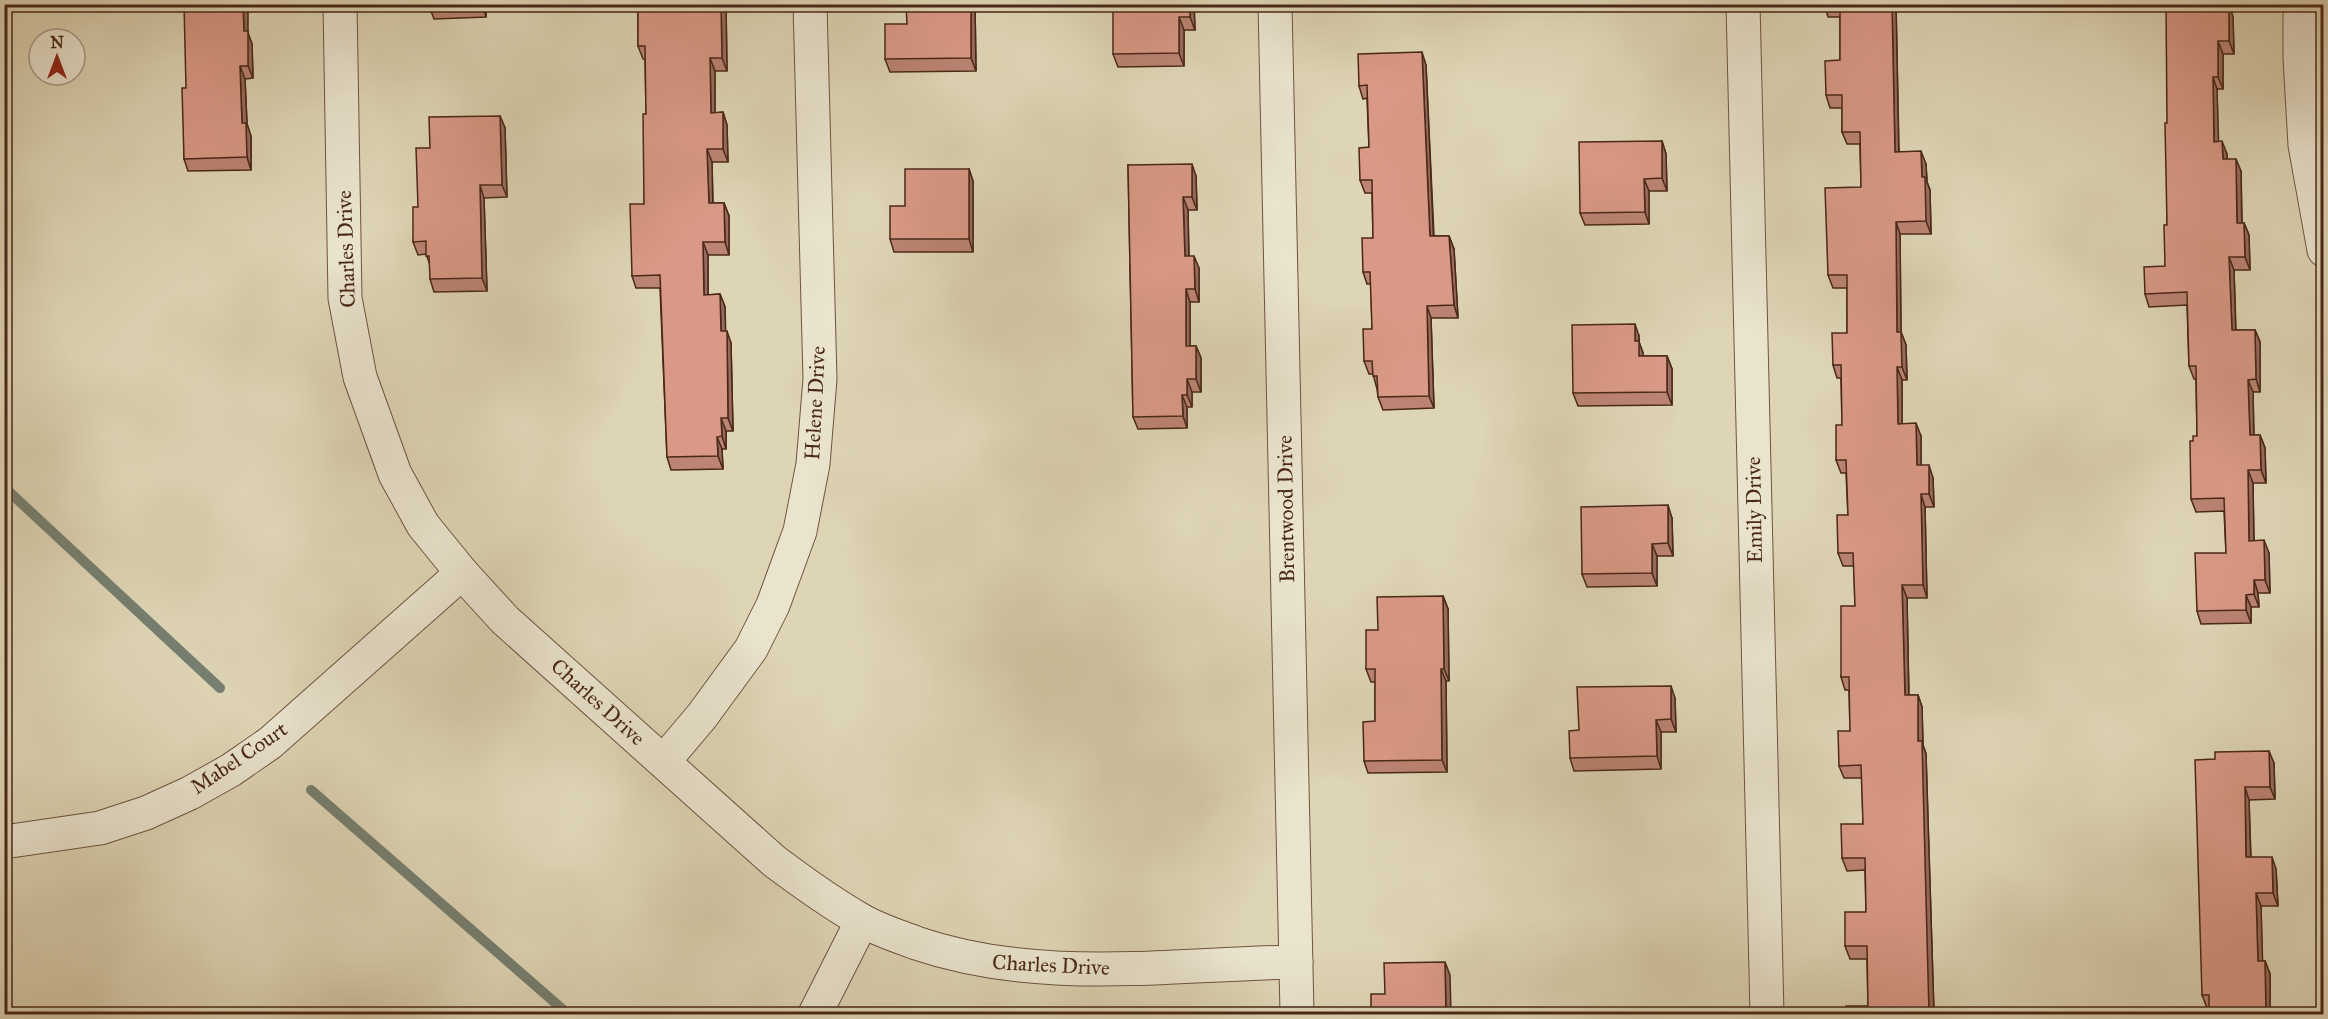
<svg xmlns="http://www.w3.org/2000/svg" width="2328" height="1019" font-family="'IM FELL Great Primer',serif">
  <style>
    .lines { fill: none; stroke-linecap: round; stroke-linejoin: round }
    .stream { stroke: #767f70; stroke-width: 10 }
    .street-casing { stroke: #6f533f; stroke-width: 35 }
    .street { stroke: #eae4cf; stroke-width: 33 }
    .wall { fill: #bb8473; stroke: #4a2818; stroke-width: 1.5 }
    .shaded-wall { fill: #986b5e; stroke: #4a2818; stroke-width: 1.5 }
    .building { fill: #d99986; stroke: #4a2818; stroke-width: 1.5 }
    .labels { text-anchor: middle; stroke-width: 5; stroke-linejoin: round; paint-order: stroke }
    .street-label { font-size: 21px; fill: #4a2818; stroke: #eae4cf }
  </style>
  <rect width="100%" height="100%" fill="#ded5b5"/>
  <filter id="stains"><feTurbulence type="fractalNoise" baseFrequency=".00333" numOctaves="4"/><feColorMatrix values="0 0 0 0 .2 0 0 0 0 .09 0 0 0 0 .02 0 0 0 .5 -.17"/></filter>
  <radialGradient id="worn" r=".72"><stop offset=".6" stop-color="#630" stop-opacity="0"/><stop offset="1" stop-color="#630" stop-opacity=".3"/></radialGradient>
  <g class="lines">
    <g class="stream">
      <polyline points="4,487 220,688"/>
      <polyline points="311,790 568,1014"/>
    </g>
    <defs>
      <g id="street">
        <path d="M340,4L345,298L360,377L395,474L423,525L462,573L505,620L774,861C802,882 831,903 861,920C878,930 898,936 916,943C1039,985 1169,964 1296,962"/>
        <polyline points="1275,4 1297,1014"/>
        <polyline points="1743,4 1767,1014"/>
        <polyline points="2300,4 2300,58 2305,145 2324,250"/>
        <polyline points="664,761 702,716 751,649 773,605 800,531 813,464 820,379 810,4"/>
        <polyline points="4,842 100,828 146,813 190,793 231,770 270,743 462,573"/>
        <polyline points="815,1014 862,921"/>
      </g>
    </defs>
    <use href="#street" class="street-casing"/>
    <use href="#street" class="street"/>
  </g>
  <g class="wall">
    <polygon points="486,4 486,17 434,19 429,6"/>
    <polygon points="636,4 726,4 727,71 715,71 715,113 723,112 727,125 728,162 712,162 713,203 724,203 729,216 729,255 708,255 708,295 720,294 725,307 725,331 731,343 733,431 726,431 726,449 722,449 723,469 671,470 667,457 660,288 636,288 632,276 644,204 646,114 645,59 643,59 638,46 638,10"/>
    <polygon points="975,4 976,71 890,72 885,59 907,24"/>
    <polygon points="1194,4 1195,30 1184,30 1184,66 1118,67 1113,54"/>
    <polygon points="1824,4 1896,4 1899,151 1926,164 1927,182 1930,190 1931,234 1900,234 1901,332 1906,345 1907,380 1902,380 1902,424 1921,436 1921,465 1933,478 1934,507 1925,507 1927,598 1907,598 1909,695 1918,695 1922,707 1923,745 1926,754 1934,1014 1846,1014 1868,1006 1867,959 1850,959 1845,946 1866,912 1865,870 1847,871 1842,858 1863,824 1862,778 1844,778 1839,766 1850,731 1849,690 1845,690 1841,677 1855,606 1854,566 1843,566 1838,553 1848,515 1846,473 1841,473 1836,460 1842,425 1841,378 1837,378 1833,365 1847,333 1847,288 1833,288 1828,275 1861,187 1860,144 1847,144 1842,132 1842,108 1830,108 1826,95 1840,60 1840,17 1828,17"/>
    <polygon points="2229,4 2233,17 2234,54 2223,54 2223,89 2217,89 2218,141 2227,154 2227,159 2241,171 2242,223 2244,223 2249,235 2250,270 2234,270 2236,330 2255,330 2260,342 2260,392 2253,392 2254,435 2260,435 2265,448 2266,483 2253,483 2254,540 2269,553 2270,593 2258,593 2259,607 2251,607 2251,623 2201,624 2197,611 2226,553 2224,511 2196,512 2191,499 2193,441 2197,436 2196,379 2194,379 2189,366 2187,305 2149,307 2145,294 2165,266 2167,225 2167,123"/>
    <polygon points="248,33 252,44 253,78 245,79 247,124 251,136 251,170 188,171 184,159 186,88"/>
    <polygon points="1426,65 1434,236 1449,236 1454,249 1458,318 1431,318 1434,408 1383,410 1378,397 1377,389 1373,374 1369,374 1364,361 1372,329 1371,284 1367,284 1363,272 1373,238 1372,193 1365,193 1360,180 1369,147 1367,98 1363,99 1359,86"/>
    <polygon points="500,116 505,128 507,197 484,198 487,291 434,292 430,279 430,265 426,254 418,255 413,242 418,207 430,148"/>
    <polygon points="1662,141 1666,154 1667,191 1649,191 1649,224 1585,225 1580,213"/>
    <polygon points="1128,165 1196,176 1197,210 1188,210 1189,256 1199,268 1199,302 1190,302 1190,346 1196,346 1201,358 1201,392 1192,392 1192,407 1187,407 1187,428 1138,429 1133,417"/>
    <polygon points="969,169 973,181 973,252 894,252 890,239"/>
    <polygon points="1639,336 1639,342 1643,353 1643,356 1667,356 1672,369 1672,405 1578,406 1573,393"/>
    <polygon points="1672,518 1673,556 1657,556 1657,586 1587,587 1582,574"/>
    <polygon points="1443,596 1448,609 1449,681 1446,681 1447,772 1368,773 1364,761 1375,721 1375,682 1371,682 1366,669 1378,630"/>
    <polygon points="1675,698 1676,732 1661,732 1661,769 1574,771 1570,758 1579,730"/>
    <polygon points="2215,759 2274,763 2275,799 2249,800 2251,857 2276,869 2278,906 2261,906 2262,961 2265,961 2270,974 2270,1014 2209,1014 2209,1008 2207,1008 2202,995"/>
  </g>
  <g class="shaded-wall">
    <polygon points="243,4 248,4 248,33 252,44 253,78 248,66 244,31"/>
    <polygon points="482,4 486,4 486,17"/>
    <polygon points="721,4 726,4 727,71 722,58"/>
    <polygon points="971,4 975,4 976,71 971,58"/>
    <polygon points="1190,4 1194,4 1195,30 1190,17"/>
    <polygon points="1892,4 1896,4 1899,164 1895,152"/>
    <polygon points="2229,4 2233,17 2234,54 2229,41"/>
    <polygon points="1179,17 1184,30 1184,66 1179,53"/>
    <polygon points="2218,41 2223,54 2223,89 2218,77"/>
    <polygon points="1422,52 1426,65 1434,249 1430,236"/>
    <polygon points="710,58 715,71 715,125 711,113"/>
    <polygon points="240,66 245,79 247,124 251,136 251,170 247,157 242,123"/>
    <polygon points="2213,77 2217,89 2219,154 2214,142"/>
    <polygon points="723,112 727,125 728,162 723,149"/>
    <polygon points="500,116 505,128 507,197 502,185"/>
    <polygon points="1662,141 1666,154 1667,191 1662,178"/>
    <polygon points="2222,141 2227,154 2227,171 2223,159"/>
    <polygon points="707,149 712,162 713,216 709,203"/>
    <polygon points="1921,151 1926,164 1927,182 1930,190 1931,234 1926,221 1922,177"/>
    <polygon points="2236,159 2241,171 2242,236 2237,223"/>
    <polygon points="1192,164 1196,176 1197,210 1192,197"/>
    <polygon points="969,169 973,181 973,252 969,239"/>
    <polygon points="1644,179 1649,191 1649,224 1645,212"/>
    <polygon points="480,185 484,198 487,291 482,278"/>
    <polygon points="1183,197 1188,210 1189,269 1185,256"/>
    <polygon points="724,203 729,216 729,255 725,242"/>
    <polygon points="1896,222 1900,234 1901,332 1906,345 1907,380 1902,367 1897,332"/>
    <polygon points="2244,223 2249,235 2250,270 2245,257"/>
    <polygon points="1449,236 1454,249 1458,318 1454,305"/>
    <polygon points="703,242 708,255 708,307 704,295"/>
    <polygon points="1194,256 1199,268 1199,302 1195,289"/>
    <polygon points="2229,257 2234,270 2236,343 2232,330"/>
    <polygon points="1186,289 1190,302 1190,358 1186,346"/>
    <polygon points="720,294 725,307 726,343 721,331"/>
    <polygon points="1427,306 1431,318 1434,408 1429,396"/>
    <polygon points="1635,324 1639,336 1639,342 1643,353 1643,369 1639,356 1635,341"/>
    <polygon points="2255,330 2260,342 2260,392 2256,379"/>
    <polygon points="727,331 731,343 733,431 728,418"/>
    <polygon points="1196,346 1201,358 1201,392 1196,379"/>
    <polygon points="1667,356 1672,369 1672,405 1667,392"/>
    <polygon points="1897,367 1902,380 1902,436 1898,424"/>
    <polygon points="1187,379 1192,392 1192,407 1187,395"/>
    <polygon points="2248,380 2253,392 2254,448 2250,435"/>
    <polygon points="1182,395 1187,407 1187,428 1183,416"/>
    <polygon points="721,418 726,431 726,449 722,436"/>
    <polygon points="1916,423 1921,436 1921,478 1917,465"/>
    <polygon points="2260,435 2265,448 2266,483 2261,470"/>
    <polygon points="717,437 722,449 723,469 718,456"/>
    <polygon points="1929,465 1933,478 1934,507 1929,494"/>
    <polygon points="2248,470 2253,483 2254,553 2249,541"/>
    <polygon points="1921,494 1925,507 1927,598 1923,585"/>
    <polygon points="1668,505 1672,518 1673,556 1668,543"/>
    <polygon points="2264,540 2269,553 2270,593 2265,580"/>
    <polygon points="1652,544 1657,556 1657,586 1652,573"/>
    <polygon points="2254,580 2258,593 2259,607 2254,594"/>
    <polygon points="1902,585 1907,598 1909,708 1905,695"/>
    <polygon points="2246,595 2251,607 2251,623 2246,610"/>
    <polygon points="1443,596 1448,609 1449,681 1444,669"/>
    <polygon points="1441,669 1446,681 1447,772 1442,760"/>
    <polygon points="1671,686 1675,698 1676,732 1671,719"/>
    <polygon points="1918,695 1922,707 1923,745 1926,754 1934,1014 1929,1014 1918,741"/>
    <polygon points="1656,720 1661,732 1661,769 1657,756"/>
    <polygon points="2269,751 2274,763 2275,799 2270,787"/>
    <polygon points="2245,787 2249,800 2251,870 2246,857"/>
    <polygon points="2272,857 2276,869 2278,906 2273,893"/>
    <polygon points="2256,893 2261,906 2263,974 2258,961"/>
    <polygon points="2265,961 2270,974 2270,1014 2266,1014"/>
    <polygon points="1445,962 1450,975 1451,1014 1446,1014"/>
  </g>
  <g class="building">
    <polygon points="184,4 243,4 244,31 248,31 248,66 240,66 242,123 246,123 247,157 184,159 182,88 186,88"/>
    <polygon points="429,4 479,4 429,6"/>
    <polygon points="638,4 721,4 722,58 710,58 711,113 723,112 723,149 707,149 709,203 724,203 725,242 703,242 704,295 720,294 721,331 727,331 728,418 721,418 722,436 717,437 718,456 667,457 660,275 632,276 630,204 644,204 643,114 646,114 645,46 638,46"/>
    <polygon points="906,4 971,4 971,58 885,59 885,24 907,24"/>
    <polygon points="1113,4 1190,4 1190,17 1179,17 1179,53 1113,54"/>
    <polygon points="1840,4 1892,4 1895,152 1921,151 1922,177 1925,177 1926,221 1896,222 1897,332 1901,332 1902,367 1897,367 1898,424 1916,423 1917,465 1929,465 1929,494 1921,494 1923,585 1902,585 1905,695 1918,695 1918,741 1922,741 1929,1014 1846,1014 1846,1006 1868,1006 1867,946 1845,946 1845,912 1866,912 1865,858 1842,858 1841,824 1863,824 1861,765 1839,766 1838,731 1850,731 1849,677 1841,677 1841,606 1855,606 1853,553 1838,553 1837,515 1848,515 1846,460 1836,460 1836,425 1842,425 1841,365 1833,365 1832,333 1847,333 1847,275 1828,275 1825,188 1861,187 1860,132 1842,132 1842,95 1826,95 1825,61 1840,60"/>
    <polygon points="2166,4 2229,4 2229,41 2218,41 2218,77 2213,77 2214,142 2222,141 2223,159 2236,159 2237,223 2244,223 2245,257 2229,257 2232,330 2255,330 2256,379 2248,380 2250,435 2260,435 2261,470 2248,470 2249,541 2264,540 2265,580 2254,580 2254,594 2246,595 2246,610 2197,611 2195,553 2226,553 2224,498 2191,499 2190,441 2193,441 2193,436 2197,436 2196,366 2189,366 2187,292 2145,294 2144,267 2165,266 2164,225 2167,225 2165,123 2167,123"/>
    <polygon points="1422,52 1430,236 1449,236 1454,305 1427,306 1429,396 1378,397 1377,376 1373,376 1372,361 1364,361 1363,329 1372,329 1370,272 1363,272 1362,238 1373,238 1372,180 1360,180 1359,148 1369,147 1367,85 1359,86 1358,54"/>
    <polygon points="500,116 502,185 480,185 482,278 430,279 429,256 426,256 426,241 413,242 413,207 418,207 416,148 430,148 429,117"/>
    <polygon points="1662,141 1662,178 1644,179 1645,212 1580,213 1579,142"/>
    <polygon points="1192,164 1192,197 1183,197 1185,256 1194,256 1195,289 1186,289 1186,346 1196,346 1196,379 1187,379 1187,395 1182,395 1183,416 1133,417 1128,165"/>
    <polygon points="905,169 969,169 969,239 890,239 890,206 905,206"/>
    <polygon points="1635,324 1635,341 1639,341 1639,356 1667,356 1667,392 1573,393 1572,325"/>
    <polygon points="1668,505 1668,543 1652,544 1652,573 1582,574 1581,507"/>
    <polygon points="1443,596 1444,669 1441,669 1442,760 1364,761 1363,722 1375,721 1375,669 1366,669 1366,630 1378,630 1377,597"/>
    <polygon points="1671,686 1671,719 1656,720 1657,756 1570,758 1569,731 1579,730 1577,687"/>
    <polygon points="2269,751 2270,787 2245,787 2246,857 2272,857 2273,893 2256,893 2258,961 2265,961 2266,1014 2209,1014 2209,995 2202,995 2195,760 2215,759 2215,752"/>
    <polygon points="1445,962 1446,1014 1371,1014 1371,994 1385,994 1384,963"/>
  </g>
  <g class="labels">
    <g class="street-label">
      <text transform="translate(346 249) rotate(-92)" y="7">Charles Drive</text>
      <text transform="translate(815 403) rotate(-87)" y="7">Helene Drive</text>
      <text transform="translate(1286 509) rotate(-91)" y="7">Brentwood Drive</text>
      <text transform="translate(1754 510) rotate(-91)" y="7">Emily Drive</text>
      <text transform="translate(598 702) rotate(42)" y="7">Charles Drive</text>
      <text transform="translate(239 758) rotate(-34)" y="7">Mabel Court</text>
      <text transform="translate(1051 965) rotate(3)" y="7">Charles Drive</text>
    </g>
  </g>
  <rect width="2328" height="1019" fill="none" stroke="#ded5b5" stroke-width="24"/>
  <rect x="6" y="6" width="2316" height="1007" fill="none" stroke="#4a2818" stroke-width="3"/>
  <rect x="12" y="12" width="2304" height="995" fill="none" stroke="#4a2818" stroke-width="1.5"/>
  <g transform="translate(57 57)"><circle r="28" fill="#eae4cf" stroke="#aa9986" stroke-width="1.5"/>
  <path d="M0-4.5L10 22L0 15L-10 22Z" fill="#8f2418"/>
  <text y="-9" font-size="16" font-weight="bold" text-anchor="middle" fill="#4a2818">N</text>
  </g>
  <rect width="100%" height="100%" filter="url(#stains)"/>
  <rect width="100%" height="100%" fill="url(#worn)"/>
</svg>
